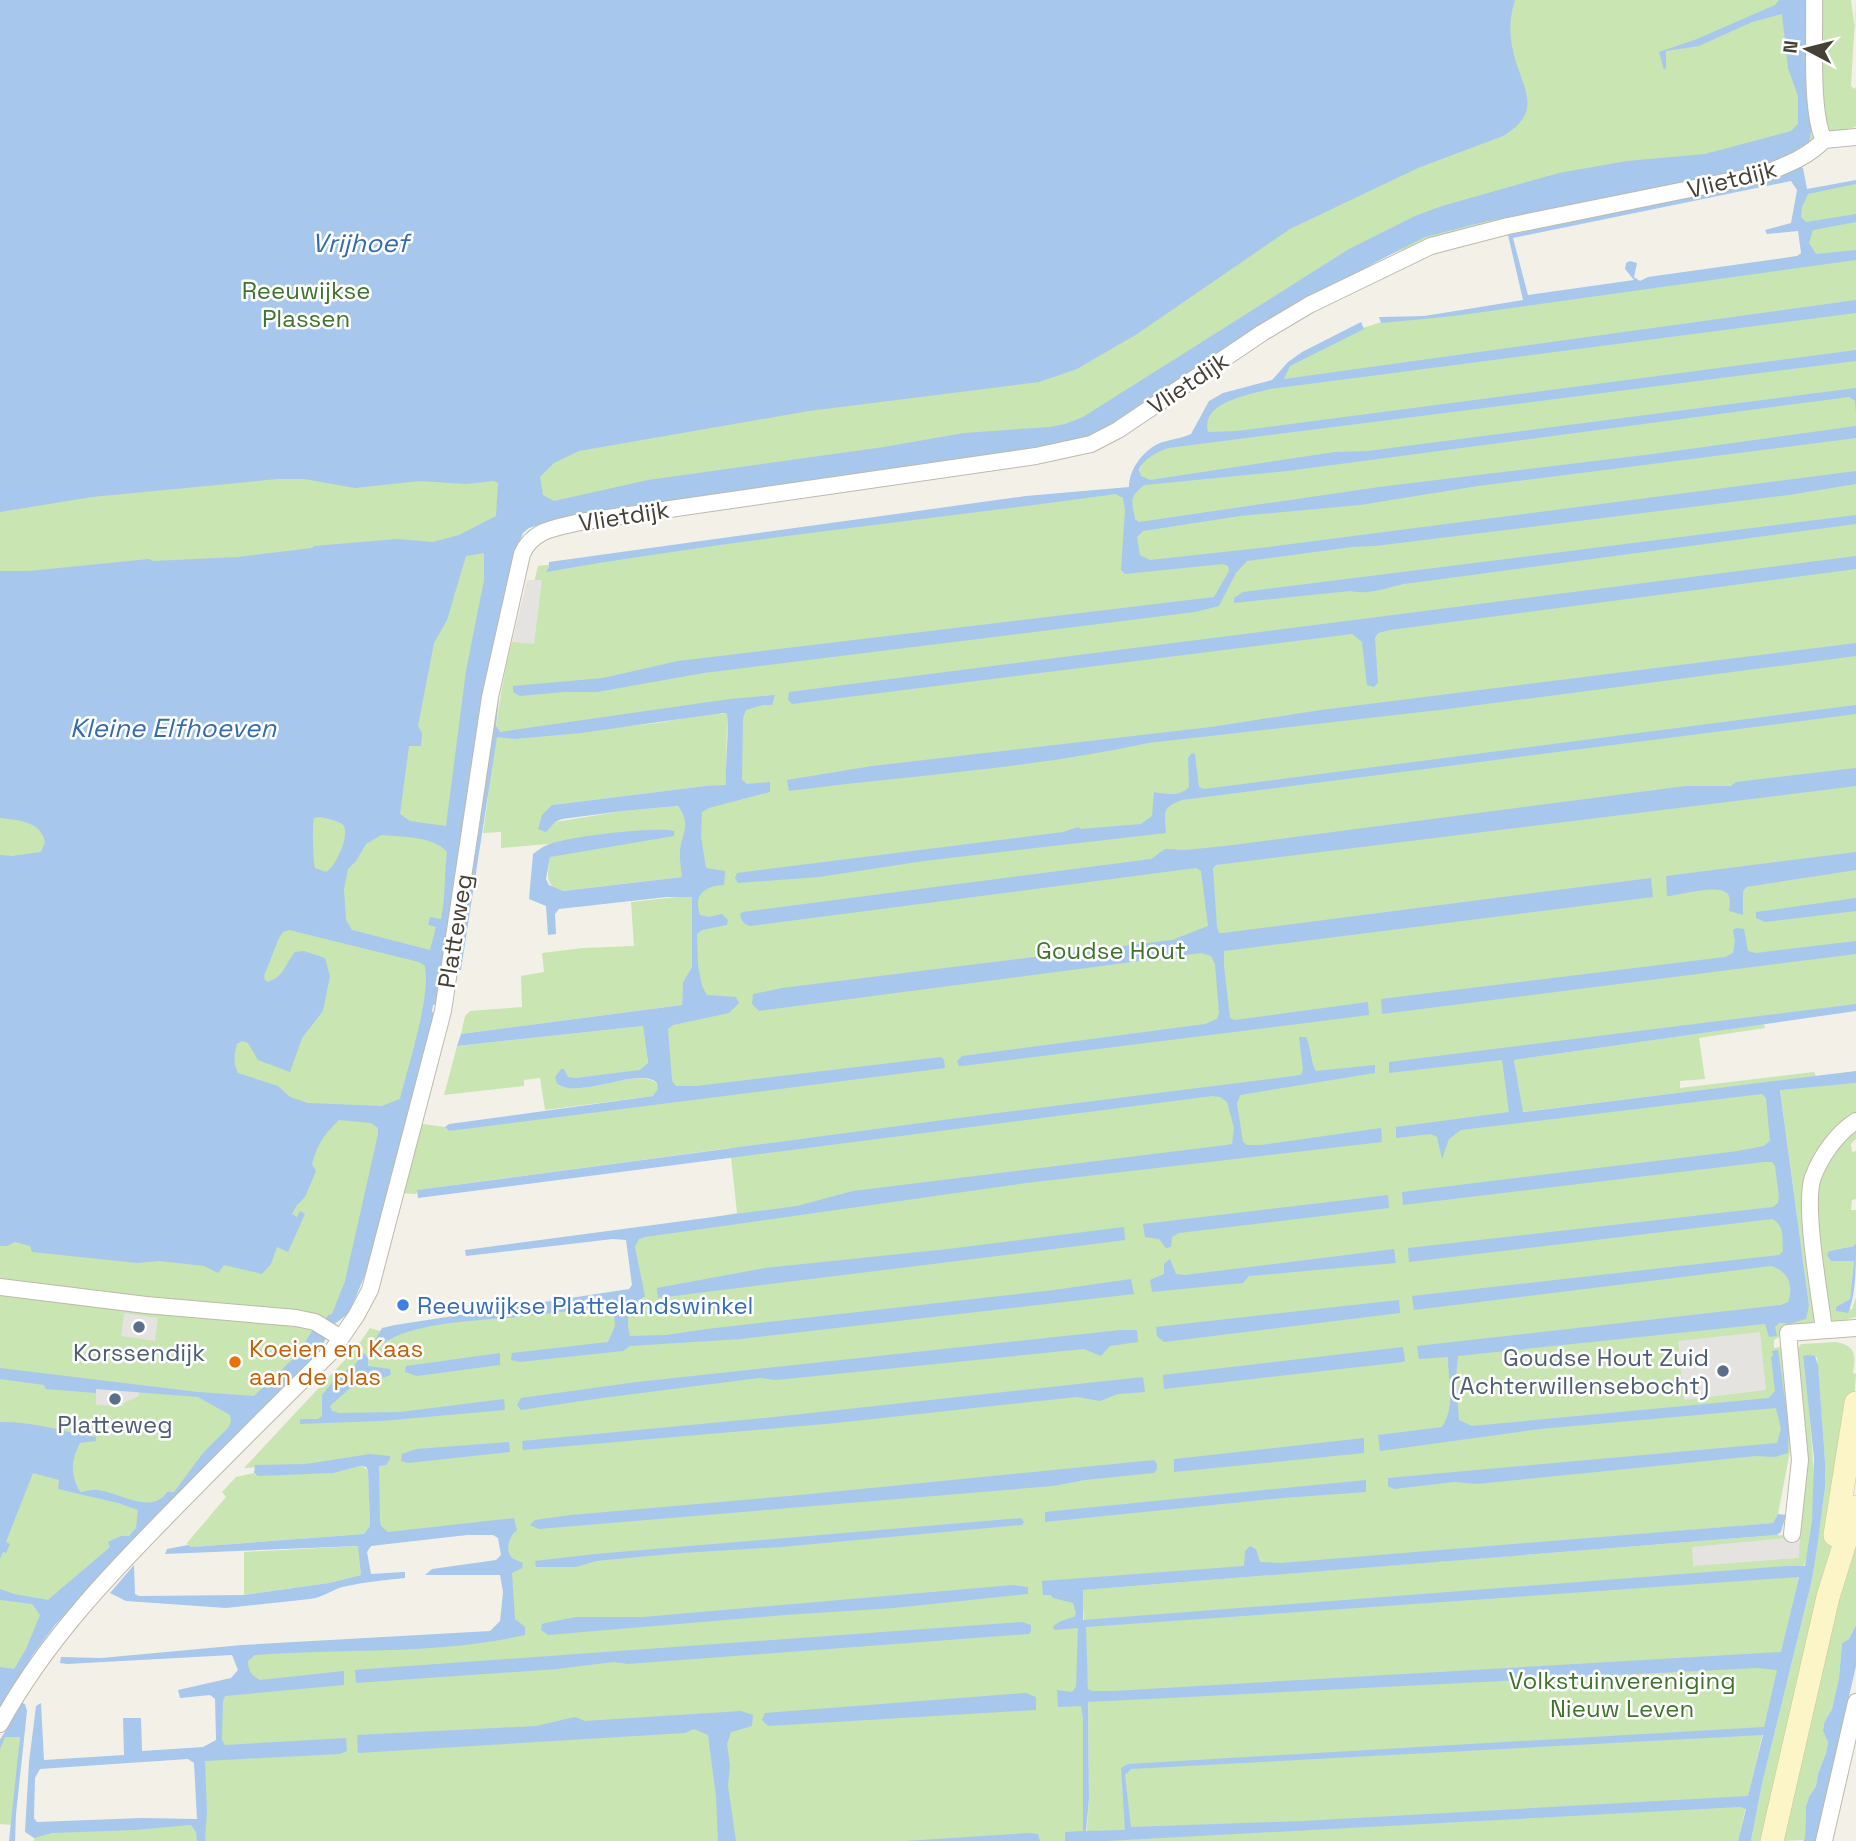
<svg xmlns="http://www.w3.org/2000/svg" width="1856" height="1841" font-family="'Space Grotesk',sans-serif">
  <style>
    .green { fill: #c8e5b2 }
    .parking { fill: #e4e3df }
    .water { fill: #a7c8ec; fill-rule: evenodd }
    .lines { fill: none; stroke-linecap: round; stroke-linejoin: round }
    .minor-casing { stroke: #beb9aa; stroke-width: 18 }
    .secondary-casing { stroke: #d0c899; stroke-width: 24 }
    .minor { stroke: #fff; stroke-width: 16 }
    .secondary { stroke: #fcf5c8; stroke-width: 23 }
    .shop-dot { fill: #3f7fe0; stroke: #fff; stroke-width: 2.5 }
    .service-dot { fill: #5c6f8a; stroke: #fff; stroke-width: 2.5 }
    .food-dot { fill: #e8710a; stroke: #fff; stroke-width: 2.5 }
    .labels { text-anchor: middle; dominant-baseline: central; stroke-width: 5; stroke-linejoin: round; paint-order: stroke }
    .street-label { font-size: 24px; fill: #454137; stroke: #fff }
    .park-label { font-size: 24px; fill: #40742d; stroke: #fff }
    .shop-label { font-size: 24px; fill: #366cbe; stroke: #fff; text-anchor: start }
    .food-label { font-size: 24px; fill: #c56008; stroke: #fff; text-anchor: start }
    .service-label { font-size: 24px; fill: #4e5e75; stroke: #fff }
    .water-label { font-size: 26px; font-style: italic; fill: #356cac; stroke: #fff }
  </style>
  <rect width="100%" height="100%" fill="#f3f1e7"/>
  <path class="green" d="M0,0H1799L1803,133L1344,267L1076,429L517,523L499,574L412,1100L343,1307L213,1456L46,1624L0,1700Z
    M1809,0H1851L1855,30L1856,0L1851,86L1854,89L1856,87V127L1834,132L1825,131L1807,149H1800L1809,142Z
    M1856,182V1007L1509,1054L1517,1118L1778,1086L1800,1299L1774,1326L1781,1323L1789,1324L1809,1305L1780,1089L1856,1083V1114L1811,1167L1814,1321L1808,1326L1780,1329L1781,1336L1774,1340V1348L1780,1347L1783,1352L1792,1441L1778,1514L1773,1523L1077,1582L1083,1719V1839L1070,1841H34L35,1824L201,1819L197,1753L217,1751V1687L242,1684L241,1650L508,1635L503,1527L376,1537L373,1461L244,1468L356,1348L370,1328L380,1331L636,1297L630,1233L737,1213L730,1148L418,1190L416,1194L398,1193L416,1123L445,1127L449,1131L663,1097L664,1021L694,1013V803L733,791L732,706L500,736L515,739L657,723L715,713L727,714L726,786H705L552,805L555,822L623,811L678,806C691,825 684,829 680,849C679,858 682,868 682,877L563,891C543,886 548,874 550,857L631,832L548,844L501,848V832L483,833C493,769 495,705 512,642H519L538,566L1129,491L1147,455L1196,436L1214,403L1278,382L1286,367L1333,337L1382,322L1806,260L1799,225L1801,193Z
    M686,896L692,897V967L683,982L682,1005L461,1034L465,1016L470,1011L522,1007L521,976L544,972L542,953L583,948L634,946L631,902Z
    M1764,1024L1765,1028L1699,1038L1705,1079L1680,1081V1088L1814,1072L1816,1076L1522,1112L1514,1060Z
    M643,1026L648,1064L640,1071L575,1078L555,1077L557,1084C582,1100 638,1065 657,1084L659,1089L653,1096L545,1110L540,1078L524,1080V1086L444,1095L457,1046Z
    M1856,1129V1139L1851,1144L1852,1152L1856,1151V1199L1852,1200L1851,1210H1856V1243L1854,1246L1829,1251L1831,1261H1854L1850,1299L1836,1307V1311L1852,1309L1856,1297V1317L1833,1323C1827,1306 1826,1286 1823,1269C1816,1215 1806,1165 1856,1129Z
    M1836,1342C1856,1345 1856,1356 1853,1373L1856,1374L1854,1403L1829,1559L1767,1841H1751L1762,1784L1812,1580L1825,1488V1461L1817,1357H1803C1809,1411 1826,1530 1799,1576L1738,1841H1086L1089,1799L1088,1689L1082,1590L1777,1535L1801,1536L1805,1468L1797,1350L1801,1344Z
    M361,1466L368,1470L370,1526L364,1534L192,1547L188,1545L187,1543L226,1497L222,1492L236,1477L254,1473L255,1475L334,1473Z
    M1856,1532V1625L1849,1639L1842,1643L1839,1678L1832,1709L1824,1723L1823,1731L1828,1742L1826,1753L1818,1774L1816,1786L1809,1797L1806,1806L1805,1840L1781,1841L1787,1806Z
    M359,1546L361,1575L329,1583L244,1595V1552Z
    M22,1711L13,1825L0,1824V1739Z"/>
  <path class="parking" d="M527,580H542L534,644L512,642Z
    M124,1313L158,1318L155,1341L121,1336Z
    M1760,1332L1766,1390L1684,1400L1678,1341Z
    M96,1389L140,1391L139,1396L124,1403L123,1406L96,1405Z
    M1786,1538L1800,1539L1799,1558L1693,1566L1692,1547Z"/>
  <path class="water" d="M0,0H1515C1509,18 1509,36 1514,55C1523,90 1544,111 1503,136L1418,168L1290,229L1137,334L1077,369L1039,382L809,411L579,451L554,463L540,477L543,495L554,501L648,480L884,447L964,433L1050,427L1065,424L1083,417L1349,249L1415,216L1442,206L1559,173L1627,161L1705,154L1791,131L1798,124V96L1788,68L1782,14L1752,22L1699,46L1666,51V68L1664,70L1659,52L1697,39L1775,5L1779,0H1809L1811,132L1809,142L1777,162L1716,179L1488,221L1425,237L1376,262L1281,317L1109,428L1076,443L556,520L529,528L523,533L513,557L478,722L468,817L439,1003L433,1005L432,1011L436,1018L377,1242L365,1275L349,1313L332,1326L316,1358L55,1625L32,1656L0,1711V1667L14,1669L26,1649L40,1615L32,1604L0,1600V1589L14,1594L48,1600L110,1547L108,1542L121,1536H129L136,1528L138,1510L118,1503L58,1489L59,1480L33,1473L6,1542L10,1544L6,1553L3,1552L0,1559V1422C33,1421 64,1432 96,1437V1441L80,1443C71,1461 70,1473 80,1492C86,1492 92,1489 97,1490C119,1492 152,1516 167,1492H174L203,1453L228,1428L231,1422L230,1415L198,1397L96,1389V1393L46,1389L44,1385L0,1379V1368L198,1392L254,1396L298,1354L312,1331H320L328,1315L332,1314L345,1281L378,1134V1128L371,1123L339,1120C324,1135 318,1143 312,1164L316,1171L305,1197L297,1205L292,1214L297,1217L300,1211L305,1214L288,1252L277,1247L271,1264L262,1274L224,1265L218,1273L204,1266L159,1261L138,1263L32,1252L30,1246L15,1242L7,1246H0V855L12,856L41,852L45,842C41,821 18,820 0,818V571H29L149,559L153,561L238,557L312,548L314,546L397,539L433,542L459,535L496,516L498,483L494,481L466,484L420,481L355,488L304,479H278L92,497L0,512ZM484,553V580L466,671L446,826L410,821L400,814L409,746H421L422,733L418,726L434,643L447,620L466,556ZM321,817C327,819 338,820 343,825C351,834 335,868 326,872L315,868C313,862 312,825 314,818ZM381,835C400,837 435,836 447,852C444,875 446,896 441,919L430,917L428,925L436,927L430,950L352,930L346,920L344,889L348,869L356,861L366,844ZM289,930L419,962L425,966C431,997 408,1066 400,1099L382,1106L308,1103L290,1097L278,1086L238,1073C233,1062 234,1055 237,1044L242,1041L248,1043L258,1060L290,1072L302,1038L323,1011L330,976L325,958L304,951L295,952C285,964 285,976 268,982L265,980L264,976L279,938L283,932Z
    M1798,166L1803,168L1807,189L1856,180V184L1808,194L1802,207L1801,217L1806,222L1856,214V222L1813,230L1809,243L1816,254L1856,250V260L1454,316L1381,323L1379,317L1425,316L1523,300L1508,235L1763,182ZM1791,181L1797,190L1791,223L1765,230L1767,234L1798,231L1801,253L1797,256L1648,277L1640,281L1634,277L1637,263L1630,261L1626,263L1625,269L1634,280L1528,295L1513,238Z
    M1856,300V313L1270,389C1249,395 1200,402 1208,432L1237,431L1856,350V361L1168,448C1157,452 1143,459 1139,470L1141,476L1150,480L1335,452L1368,451L1856,388V413L1855,401L1849,397L1287,471L1145,485C1128,497 1132,501 1135,519L1139,522L1379,487L1653,454L1856,426V438L1478,486L1360,505L1240,516L1143,531L1137,537L1140,555L1150,560L1269,547L1856,471V484L1789,495L1375,546L1352,547L1247,561L1236,573L1219,606L1195,612L704,673L597,692H564L520,696L513,692V686L603,678L678,661L1214,597L1229,571L1228,566L1223,564L1125,574L1121,570L1125,510L1123,498L1116,494C926,520 735,539 546,572L549,567V562L1026,496L1129,487C1129,471 1140,455 1154,446C1163,440 1180,439 1191,434L1209,401L1223,393L1272,380L1288,362L1302,352L1361,322L1364,329L1290,366L1284,379Z
    M1856,515V524L1404,584C1386,588 1369,595 1350,591L1234,603V598L1243,592Z
    M1856,556V569L1390,630L1378,633L1375,638L1378,683L1374,687L1367,685L1362,642L1352,634L792,704L788,700L789,692Z
    M1856,643V656L1448,709L1148,743C1030,769 909,775 789,791L787,780L872,766L1211,727L1321,710Z
    M775,695L772,705H763L746,710L743,718L742,780L747,784L770,782V792L709,808L702,812L701,836L706,868L725,871L724,885C704,886 693,895 700,915L709,917L722,914L728,920L727,925L702,930L697,934L698,965L702,986L707,995L736,997L739,1003L729,1013L673,1025L668,1029L672,1081L676,1086H696L941,1057L944,1060L945,1068L449,1131L445,1127L449,1124L653,1096L658,1089L657,1083C638,1066 582,1100 557,1084L555,1077L561,1069H564L568,1077L575,1078L640,1070L648,1063L643,1026L457,1046L461,1034L682,1005L683,982L692,967V897H667L559,909L555,914L556,934L548,935L546,906L529,899L533,854C537,851 542,847 547,845C564,837 657,826 674,831V836L550,857L546,879L549,885L563,891L682,877C681,868 679,858 680,849C683,830 691,825 678,806L623,811L562,819L555,822L546,832L538,829L542,815L552,805L705,786L726,785C725,762 729,738 727,714L723,713L581,733L515,739L497,737L462,963L461,970L456,971L479,830L496,697L499,698L496,726L500,732L730,699Z
    M1856,705V714L1182,800C1161,808 1165,812 1166,833L924,861L819,877L738,883L735,878L737,873L1063,832L1078,827L1081,829L1141,824L1152,816L1154,792C1165,794 1180,797 1189,787L1188,758L1192,753L1195,754L1199,787L1204,789Z
    M1856,768V786L1216,865L1213,868L1217,927L1219,933H1223L1651,878L1653,897L1224,951V966L1230,1018L1235,1020L1368,1002L1369,1015L962,1066H959L957,1061L962,1056L1205,1024L1217,1019L1219,1013L1215,964L1211,956L1201,953L759,1011L752,1004L753,994L782,988L1172,940L1208,926L1201,871L1196,868L750,926C744,924 741,921 740,914L743,912L1151,859L1165,849L1185,850L1225,846L1686,786H1731L1736,782Z
    M1856,852V870L1746,887L1743,892V915L1729,911C1730,905 1731,899 1728,894C1720,883 1680,895 1667,896L1666,876Z
    M1856,898V911L1765,922L1756,918V912Z
    M1737,928L1744,929L1748,951L1756,953L1856,941V954L1382,1014L1381,999L1725,957L1733,953L1735,941L1733,930Z
    M1856,1004V1011L1514,1060L1523,1112L1856,1071V1083L1780,1090L1809,1305L1806,1319L1789,1324L1780,1323L1775,1327L1777,1336L1769,1337L1765,1324L1458,1356L1456,1378L1459,1420L1472,1426L1769,1398L1775,1391L1771,1357L1773,1356L1772,1351L1778,1350L1789,1427L1788,1453L1775,1457L1756,1456L1477,1484L1454,1482L1394,1489L1388,1486V1478L1777,1443L1781,1429L1776,1408L1540,1429L1380,1451L1378,1435L1442,1427C1456,1405 1448,1382 1448,1357L1419,1359L1417,1346L1781,1305L1788,1302C1794,1285 1788,1271 1771,1266L1414,1310L1412,1296L1779,1255L1783,1251C1782,1239 1785,1225 1772,1219L1409,1262L1408,1248L1773,1207L1778,1203L1779,1197L1775,1166L1772,1162H1764L1403,1205L1402,1192L1738,1151L1764,1146L1770,1141L1766,1098L1762,1094L1461,1130L1449,1139L1442,1159L1437,1137L1431,1134L1396,1138V1127L1509,1112L1502,1060L1389,1073V1062Z
    M1299,1037H1306C1311,1048 1311,1064 1316,1071L1375,1065V1073L1240,1095L1237,1104L1243,1142L1247,1145H1261L1381,1128L1382,1142L1026,1183L645,1237L639,1239L635,1247L645,1296C629,1307 625,1317 630,1336L666,1335L707,1329L1054,1290L1131,1279L1134,1294L741,1339L630,1346L623,1351L520,1362L511,1360L512,1353L608,1342L615,1326L614,1309L612,1307H595C570,1311 545,1314 519,1317C481,1320 412,1322 382,1344L375,1340L382,1328L395,1325L629,1289L632,1285L626,1240L613,1239L466,1256L465,1250L797,1206L853,1191L1226,1145L1232,1144L1234,1128L1227,1102L1220,1097L1213,1096L418,1198L417,1190L951,1119L1301,1075L1303,1070Z
    M1388,1195L1389,1208L1179,1233L1172,1237L1171,1247L1166,1248L1159,1239L1145,1237L1143,1224Z
    M1124,1227L1125,1240L1110,1242L658,1298L657,1288L765,1268L948,1249Z
    M1856,1243C1856,1263 1856,1297 1848,1313L1836,1311V1307L1850,1299L1854,1261H1831L1827,1255L1829,1251L1854,1246Z
    M1394,1249L1396,1263L1249,1276L1243,1283L1152,1292L1150,1280L1164,1274V1264L1170,1259L1176,1274L1185,1275Z
    M1399,1300L1400,1313L1164,1342L1157,1336L1156,1327Z
    M1121,1330H1137L1138,1342L1110,1346L1101,1356L1084,1349L776,1380L759,1378L602,1398L521,1410L517,1405L521,1398L637,1382Z
    M1403,1347L1405,1361L1403,1362L1164,1389L1163,1375Z
    M363,1353L368,1357V1366L390,1369L391,1375L349,1389L330,1406L332,1411L339,1413L400,1412L504,1399L505,1410L381,1421L300,1424V1419H318L322,1416V1395L338,1375L355,1365Z
    M500,1353V1365L417,1376L405,1372L406,1366Z
    M1808,1355L1815,1356L1818,1365L1825,1461V1488L1818,1541L1812,1580L1762,1784L1751,1841H1738L1746,1809L1740,1807L1106,1841H1065V1832L1083,1831V1719L1081,1706L1058,1707L1057,1690L1072,1692L1076,1687L1078,1628L1054,1630L1053,1626L1061,1621L1074,1617L1076,1614L1073,1603L1053,1598L1051,1595H1043L1042,1581L1244,1566L1245,1551L1250,1546L1256,1549L1260,1562L1281,1563L1773,1523L1778,1514L1786,1515L1781,1532L1777,1535L1083,1590V1620L1788,1566H1805L1812,1521L1814,1458L1803,1356ZM1799,1577L1781,1652L1113,1691H1092L1088,1689L1086,1627ZM1758,1668L1777,1670L1764,1727L1128,1764L1121,1768L1125,1830L1086,1831L1089,1799L1088,1702ZM1763,1735L1748,1796L1303,1821L1131,1827L1125,1775L1131,1769Z
    M1143,1377L1145,1392L1118,1394L1100,1401L1077,1397L836,1423L523,1450L522,1441L765,1418Z
    M1364,1438V1453L1174,1472V1459Z
    M509,1442L510,1452L408,1463L401,1461L402,1454L416,1449Z
    M370,1454L390,1456V1459L386,1465L379,1466L380,1521L381,1526L388,1532L514,1518L517,1530C510,1535 504,1550 512,1558C513,1559 521,1562 523,1563L522,1568L512,1573L515,1619L525,1627V1635C437,1655 344,1648 255,1655L248,1661C248,1670 251,1676 260,1680L344,1671V1685L225,1696L223,1701L222,1740L225,1745L346,1738L347,1751L340,1754L205,1761L207,1811L205,1841H197L196,1832L191,1825L135,1830L52,1833L34,1838L25,1832L29,1762L36,1706L41,1703L44,1760L124,1755L123,1718H141L142,1751L203,1747L216,1740L215,1699L210,1695L180,1698L178,1690L231,1678L238,1670L232,1655L67,1664L60,1663L61,1657L101,1658L242,1645L490,1631L500,1621L503,1592L500,1575H425L432,1569L496,1560L501,1555L498,1538L493,1535H467L371,1546L367,1552L371,1574L403,1572H405V1578C386,1580 366,1582 347,1586C334,1588 325,1597 310,1599L226,1608L126,1601L110,1593L134,1565L135,1594L139,1596L244,1595L329,1583L361,1575L358,1546L165,1554L167,1549L188,1545L192,1547L364,1534L370,1526L368,1470L366,1467L361,1466L334,1473L258,1476L254,1473L255,1465L306,1464ZM188,1759L194,1763L197,1819L141,1818L37,1822L34,1818L35,1778L40,1769Z
    M1154,1460L1157,1464V1469L1154,1473L1085,1480L1053,1486L539,1529L530,1525L535,1520L571,1515L800,1495Z
    M1366,1480V1492L1283,1498L1045,1522V1512Z
    M1021,1518L1024,1522L1022,1525L781,1547L681,1553L596,1561L576,1567H536L535,1561L595,1554Z
    M1013,1585L1028,1587V1594L894,1608L785,1615L548,1635L541,1630L542,1624L545,1623L576,1617H643Z
    M1022,1622L1031,1625V1631L1029,1634L628,1664L614,1662L557,1669L356,1683L355,1670L367,1669Z
    M1856,1625V1666L1816,1841H1803L1805,1839L1806,1806L1809,1797L1816,1786L1818,1774L1826,1753L1828,1742L1823,1731L1824,1723L1832,1709L1839,1678L1842,1643L1849,1639Z
    M1026,1693L1036,1697V1710L768,1726L762,1720L765,1713Z
    M22,1703L25,1704L27,1711L16,1814L15,1841H9L20,1737H5L0,1749V1740Z
    M741,1711L753,1715L752,1726L731,1732L727,1744L730,1765L728,1786L736,1841H718L716,1796L708,1735L694,1729L685,1733L358,1753L357,1735L536,1726L575,1717L585,1721Z
    M1028,1833L1038,1834L1040,1841H905Z"/>
  <g class="lines">
    <defs>
      <path id="minor" d="M1814,0C1815,34 1810,113 1824,140
        M1824,140L1856,137
        M0,1287L146,1305L296,1318L315,1322L341,1338
        M1824,1330C1820,1296 1803,1205 1813,1177C1821,1156 1837,1133 1856,1121
        M1792,1534L1800,1460L1788,1333L1856,1328
        M0,1724C46,1640 111,1573 177,1506C228,1454 280,1402 332,1351L356,1316L370,1290L443,1011L490,697L522,554C533,529 556,528 580,522L1036,456L1091,444L1118,430L1262,333L1309,305L1431,246L1508,226L1764,174C1786,165 1808,157 1824,140
        M1824,1841L1856,1702"/>
      <path id="secondary" d="M1835,1535L1856,1403
        M1772,1841L1828,1597L1856,1507"/>
    </defs>
    <use href="#minor" class="minor-casing"/>
    <use href="#secondary" class="secondary-casing"/>
    <use href="#minor" class="minor"/>
    <use href="#secondary" class="secondary"/>
  </g>
  <circle class="shop-dot" cx="403" cy="1305" r="7"/>
  <g class="service-dot">
    <circle cx="139" cy="1327" r="7"/>
    <circle cx="1723" cy="1371" r="7"/>
    <circle cx="115" cy="1399" r="7"/>
  </g>
  <circle class="food-dot" cx="235" cy="1362" r="7"/>
  <g class="labels">
    <g class="street-label">
      <text transform="translate(1732 179) rotate(-14)">Vlietdijk</text>
      <text transform="translate(1188 383) rotate(-34)">Vlietdijk</text>
      <text transform="translate(624 516) rotate(-9)">Vlietdijk</text>
      <text transform="translate(455 931) rotate(-81)">Platteweg</text>
    </g>
    <g class="park-label">
      <text x="306" y="290">Reeuwijkse<tspan x="306" dy="28">Plassen</tspan></text>
      <text x="1111" y="950">Goudse Hout</text>
      <text x="1622" y="1680">Volkstuinvereniging<tspan x="1622" dy="28">Nieuw Leven</tspan></text>
    </g>
    <g class="shop-label">
      <text x="417" y="1305">Reeuwijkse Plattelandswinkel</text>
    </g>
    <g class="food-label">
      <text x="249" y="1348">Koeien en Kaas<tspan x="249" dy="28">aan de plas</tspan></text>
    </g>
    <g class="service-label">
      <text x="139" y="1352">Korssendijk</text>
      <text x="1709" y="1357" text-anchor="end">Goudse Hout Zuid<tspan x="1709" dy="28">(Achterwillensebocht)</tspan></text>
      <text x="115" y="1424">Platteweg</text>
    </g>
    <g class="water-label">
      <text x="360" y="243">Vrijhoef</text>
      <text x="173" y="728">Kleine Elfhoeven</text>
    </g>
  </g>
  <g transform="translate(1807 49) rotate(277)" stroke="#ffffff" stroke-width="5" paint-order="stroke">
  <path d="M0-5L12 26L0 18L-12 26Z" fill="#454137"/>
  <text y="-10" font-size="19" font-weight="bold" text-anchor="middle" fill="#454137">N</text>
  </g>
</svg>
